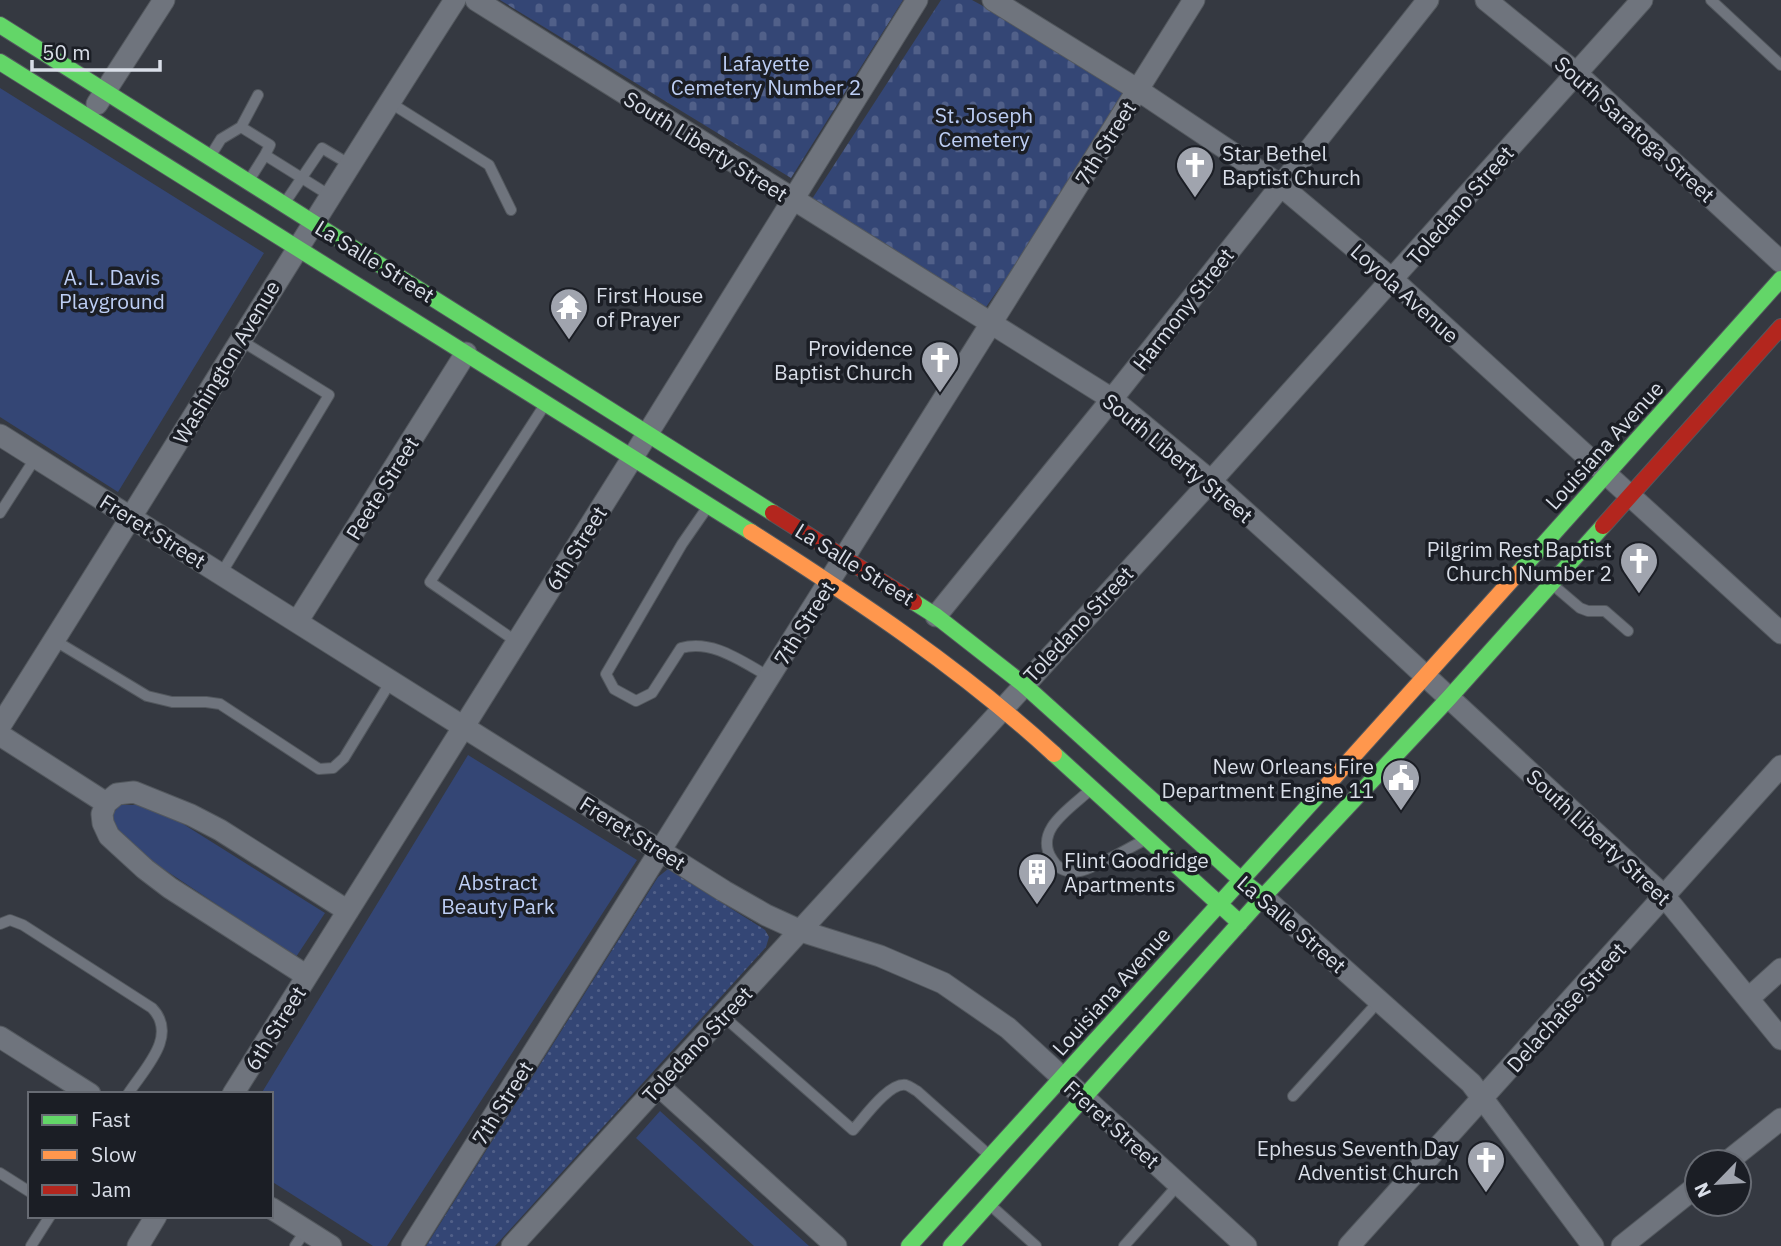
<svg xmlns="http://www.w3.org/2000/svg" width="1781" height="1246" font-family="'IBM Plex Sans',sans-serif">
  <style>
    .grass { fill: url(#grass-dots) }
    .cemetery { fill: url(#cemetery-stones) }
    .park { fill: #344675 }
    .lines { fill: none; stroke-linecap: round; stroke-linejoin: round }
    .lane-casing { stroke: #53585e; stroke-width: 12 }
    .street-casing { stroke: #53585e; stroke-width: 23 }
    .fast-casing { stroke: #53585e; stroke-width: 18 }
    .slow-casing { stroke: #53585e; stroke-width: 18 }
    .jam-casing { stroke: #53585e; stroke-width: 18 }
    .lane { stroke: #6f747d; stroke-width: 10 }
    .street { stroke: #6f747d; stroke-width: 21 }
    .fast { stroke: #63d668; stroke-width: 16 }
    .slow { stroke: #ff974d; stroke-width: 16 }
    .jam { stroke: #b3261e; stroke-width: 16 }
    .labels { text-anchor: middle; dominant-baseline: central; stroke-width: 7; stroke-linejoin: round; paint-order: stroke }
    .park-label { font-size: 21px; fill: #bdcef4; stroke: #1b1e25 }
    .street-label { font-size: 21px; fill: #d9dee8; stroke: #1b1e25 }
    .poi-label { font-size: 21px; fill: #d9dee8; stroke: #1b1e25; text-anchor: end }
  </style>
  <defs>
    <pattern id="grass-dots" width="8" height="8" patternUnits="userSpaceOnUse" patternTransform="scale(1.75)"><rect width="8" height="8" fill="#344675"/><path d="M2 2h.1M6 6h.1" fill="none" stroke="#516089" stroke-width="1.8" stroke-linecap="round"/></pattern>
    <pattern id="cemetery-stones" width="16" height="16" patternUnits="userSpaceOnUse" patternTransform="scale(1.75)"><rect width="16" height="16" fill="#344675"/><path d="M2 7V4a2 2 0 0 1 4 0v3zM10 15v-3a2 2 0 0 1 4 0v3z" fill="#516089"/></pattern>
  </defs>
  <rect width="100%" height="100%" fill="#353941"/>
  <path class="grass" d="M668,869L765,930L769,937L766,947L495,1246H426L658,877Z"/>
  <path class="cemetery" d="M500,0H903L791,178Z
    M941,0H972L1138,90L986,307L812,199Z"/>
  <path class="park" d="M0,88L264,253L118,492L0,417Z
    M468,755L637,860L387,1246H373L271,1181V1094H261Z
    M120,805H139L172,817L325,913L296,957L147,858L117,831L111,816Z
    M660,1111L809,1246H754L636,1138Z"/>
  <g class="lines">
    <defs>
      <path id="lane" d="M1711,0L1781,65
        M389,102L489,165L511,210
        M241,127L270,145L265,155
        M211,155L221,139L241,127L258,95
        M248,182L265,155L329,195
        M284,204L322,148L349,164
        M709,505L682,544L606,674L614,689L636,701L652,693L681,648C713,639 742,662 770,677
        M0,513L36,457
        M221,574L329,395L240,340
        M1553,585L1580,608L1588,611H1605L1628,631
        M54,640L147,696L172,702H206L220,704L319,769L333,768L344,758L391,681
        M517,642L430,582L546,403
        M1090,790C1071,808 1033,830 1052,859C1058,870 1068,873 1080,871C1096,868 1128,848 1145,840
        M0,924L10,920L23,925L152,1008C179,1036 144,1069 128,1094
        M723,1016L853,1130C864,1118 889,1082 906,1085C910,1086 913,1089 917,1091L990,1156
        M1293,1096L1379,1001
        M0,1173L30,1192
        M989,1204L1036,1246
        M31,1246L50,1216
        M295,1246L306,1230
        M1124,1246L1178,1185"/>
      <path id="street" d="M476,0L1112,399L1211,481L1355,611L1665,897L1781,1039
        M993,0L1138,90L1280,185L1393,280L1781,633
        M1486,0L1576,73L1781,262
        M97,104L164,0
        M0,435L724,891L766,915L801,931L880,956L943,983L1008,1028L1246,1246
        M936,616L1112,399L1428,0
        M297,622L466,353
        M0,726C153,485 300,240 455,0
        M0,735L106,803
        M1263,897L1471,1083L1593,1246
        M307,976L170,888L145,869L109,836L103,823L102,814L106,803L117,794L134,792L191,815L220,830L348,911
        M1749,998L1781,969
        M0,1037L90,1094
        M659,1086L836,1246
        M233,1094L633,457L917,0
        M1727,1162L1781,1119
        M271,1208L331,1246
        M138,1246L156,1216
        M412,1246L1194,0
        M512,1246L1211,481L1642,0
        M1349,1246L1781,766
        M1622,1246L1697,1186"/>
      <path id="fast" d="M0,25L773,513
        M0,62L751,532
        M1518,573L1781,279
        M914,602L936,616L1023,684L1240,879L1263,897
        M1054,754L1240,923
        M909,1246L1321,792
        M951,1246L1263,897L1449,698L1603,526"/>
      <path id="slow" d="M751,532C859,601 959,667 1054,754
        M1321,792L1518,573"/>
      <path id="jam" d="M773,513L914,602
        M1603,526L1781,327"/>
    </defs>
    <use href="#lane" class="lane-casing"/>
    <use href="#street" class="street-casing"/>
    <use href="#fast" class="fast-casing"/>
    <use href="#slow" class="slow-casing"/>
    <use href="#jam" class="jam-casing"/>
    <use href="#lane" class="lane"/>
    <use href="#street" class="street"/>
    <use href="#fast" class="fast"/>
    <use href="#slow" class="slow"/>
    <use href="#jam" class="jam"/>
  </g>
  <defs>
    <symbol id="church-pin" viewBox="-11 -11 22 30"><path d="M0 17L-7.5 6A9.5 9.5 0 1 1 7.5 6Z" fill="#a0a4ae" stroke="#1b1e25"/><path d="M-1.2-6h2.4v3.5h3.3v2.4h-3.3V6h-2.4V-.1h-3.3v-2.4h3.3Z" fill="#fff"/></symbol>
    <symbol id="temple-pin" viewBox="-11 -11 22 30"><path d="M0 17L-7.5 6A9.5 9.5 0 1 1 7.5 6Z" fill="#a0a4ae" stroke="#1b1e25"/><path d="M0-6L5-2H3V0L6.5 2.5H4V6H1.5V3h-3V6H-4V2.5H-6.5L-3 0V-2H-5Z" fill="#fff"/></symbol>
    <symbol id="civic-pin" viewBox="-11 -11 22 30"><path d="M0 17L-7.5 6A9.5 9.5 0 1 1 7.5 6Z" fill="#a0a4ae" stroke="#1b1e25"/><path d="M-.6-6.5H3V-4.5H.6V-3L4-1V1h2V6H-6V1h2V-1L-.6-3ZM-1.2 2.5V6h2.4V2.5Z" fill="#fff"/></symbol>
    <symbol id="building-pin" viewBox="-11 -11 22 30"><path d="M0 17L-7.5 6A9.5 9.5 0 1 1 7.5 6Z" fill="#a0a4ae" stroke="#1b1e25"/><path d="M-4-6H4V6H1V3H-1V6H-4ZM-2.5-4.3h1.7v1.8h-1.7ZM.8-4.3h1.7v1.8H.8ZM-2.5-1h1.7V.8h-1.7ZM.8-1h1.7V.8H.8Z" fill="#fff"/></symbol>
  </defs>
  <g fill-rule="evenodd">
    <use href="#church-pin" x="1173" y="143" width="44" height="60"/>
    <use href="#temple-pin" x="547" y="285" width="44" height="60"/>
    <use href="#church-pin" x="918" y="338" width="44" height="60"/>
    <use href="#church-pin" x="1617" y="539" width="44" height="60"/>
    <use href="#civic-pin" x="1379" y="756" width="44" height="60"/>
    <use href="#building-pin" x="1015" y="850" width="44" height="60"/>
    <use href="#church-pin" x="1464" y="1138" width="44" height="60"/>
  </g>
  <g class="labels">
    <g class="park-label">
      <text x="766" y="63">Lafayette<tspan x="766" dy="24">Cemetery Number 2</tspan></text>
      <text x="984" y="115">St. Joseph<tspan x="984" dy="24">Cemetery</tspan></text>
      <text x="112" y="277">A. L. Davis<tspan x="112" dy="24">Playground</tspan></text>
      <text x="498" y="882">Abstract<tspan x="498" dy="24">Beauty Park</tspan></text>
    </g>
    <g class="street-label">
      <text transform="translate(1635 129) rotate(42)">South Saratoga Street</text>
      <text transform="translate(1105 143) rotate(-58)">7th Street</text>
      <text transform="translate(706 146) rotate(32)">South Liberty Street</text>
      <text transform="translate(1460 205) rotate(-49)">Toledano Street</text>
      <text transform="translate(375 261) rotate(32)">La Salle Street</text>
      <text transform="translate(1405 293) rotate(42)">Loyola Avenue</text>
      <text transform="translate(1183 309) rotate(-52)">Harmony Street</text>
      <text transform="translate(226 362) rotate(-59)">Washington Avenue</text>
      <text transform="translate(1604 445) rotate(-48)">Louisiana Avenue</text>
      <text transform="translate(1178 458) rotate(40)">South Liberty Street</text>
      <text transform="translate(382 488) rotate(-58)">Peete Street</text>
      <text transform="translate(153 531) rotate(32)">Freret Street</text>
      <text transform="translate(576 548) rotate(-58)">6th Street</text>
      <text transform="translate(855 564) rotate(32)">La Salle Street</text>
      <text transform="translate(804 623) rotate(-58)">7th Street</text>
      <text transform="translate(1078 624) rotate(-47)">Toledano Street</text>
      <text transform="translate(633 833) rotate(32)">Freret Street</text>
      <text transform="translate(1599 837) rotate(43)">South Liberty Street</text>
      <text transform="translate(1292 924) rotate(41)">La Salle Street</text>
      <text transform="translate(1111 991) rotate(-48)">Louisiana Avenue</text>
      <text transform="translate(1566 1007) rotate(-48)">Delachaise Street</text>
      <text transform="translate(275 1028) rotate(-58)">6th Street</text>
      <text transform="translate(697 1044) rotate(-47)">Toledano Street</text>
      <text transform="translate(502 1103) rotate(-58)">7th Street</text>
      <text transform="translate(1112 1124) rotate(42)">Freret Street</text>
    </g>
    <g class="poi-label">
      <text x="1222" y="153" text-anchor="start">Star Bethel<tspan x="1222" dy="24">Baptist Church</tspan></text>
      <text x="596" y="295" text-anchor="start">First House<tspan x="596" dy="24">of Prayer</tspan></text>
      <text x="913" y="348">Providence<tspan x="913" dy="24">Baptist Church</tspan></text>
      <text x="1612" y="549">Pilgrim Rest Baptist<tspan x="1612" dy="24">Church Number 2</tspan></text>
      <text x="1374" y="766">New Orleans Fire<tspan x="1374" dy="24">Department Engine 11</tspan></text>
      <text x="1064" y="860" text-anchor="start">Flint Goodridge<tspan x="1064" dy="24">Apartments</tspan></text>
      <text x="1459" y="1148">Ephesus Seventh Day<tspan x="1459" dy="24">Adventist Church</tspan></text>
    </g>
  </g>
  <rect x="28" y="1092" width="245" height="126" fill="#1b1e25" stroke="#676b73" stroke-width="2"/>
  <rect x="42" y="1115" width="35" height="10" fill="#63d668" stroke="#676b73" stroke-width="2"/>
  <text x="91" y="1127" font-size="21" fill="#d9dee8">Fast</text>
  <rect x="42" y="1150" width="35" height="10" fill="#ff974d" stroke="#676b73" stroke-width="2"/>
  <text x="91" y="1162" font-size="21" fill="#d9dee8">Slow</text>
  <rect x="42" y="1185" width="35" height="10" fill="#b3261e" stroke="#676b73" stroke-width="2"/>
  <text x="91" y="1197" font-size="21" fill="#d9dee8">Jam</text>
  <g transform="translate(1718 1183) rotate(245)"><circle r="33" fill="#1b1e25" stroke="#676b73" stroke-width="2"/>
  <path d="M0-5L12 26L0 18L-12 26Z" fill="#a0a4ae"/>
  <text y="-10" font-size="19" font-weight="bold" text-anchor="middle" fill="#d9dee8">N</text>
  </g>
  <path d="M32 60v10h128v-10" fill="none" stroke="#d9dee8" stroke-width="3.5"/>
  <text x="42" y="60" font-size="21" fill="#d9dee8" stroke="#1b1e25" stroke-width="5" paint-order="stroke">50 m</text>
</svg>
